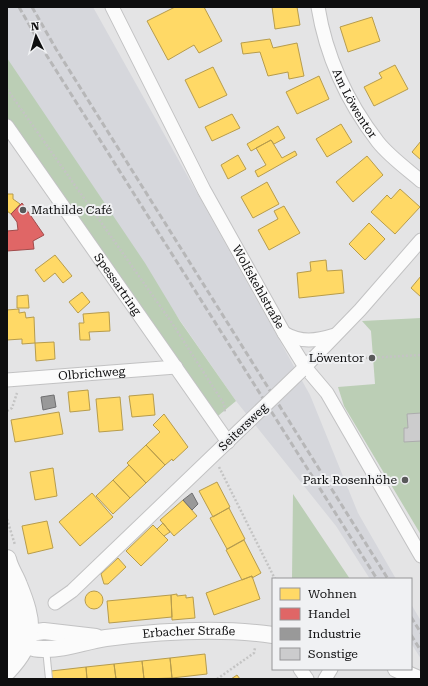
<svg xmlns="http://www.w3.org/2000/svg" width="428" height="686" font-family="'Roboto Serif',serif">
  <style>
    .built { fill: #d6d7dc }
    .green { fill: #bbceb5 }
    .homes { fill: #ffd966; stroke: #b79c4c }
    .shops { fill: #e06666; stroke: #a14c4c }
    .industry { fill: #999; stroke: #6f6f70 }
    .building { fill: #cccccd; stroke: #acacad }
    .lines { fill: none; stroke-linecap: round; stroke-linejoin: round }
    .service-casing { stroke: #c2c2c3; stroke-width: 8 }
    .minor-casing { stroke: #c2c2c3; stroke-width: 15 }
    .tertiary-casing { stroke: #c2c2c3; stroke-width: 18 }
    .secondary-casing { stroke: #c2c2c3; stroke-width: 20 }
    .path { stroke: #c4c4c4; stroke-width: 2.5; stroke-dasharray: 2 2; stroke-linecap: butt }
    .service { stroke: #fbfbfb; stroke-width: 6 }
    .minor { stroke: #fbfbfb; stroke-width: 13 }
    .tertiary { stroke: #fbfbfb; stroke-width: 16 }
    .secondary { stroke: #fbfbfb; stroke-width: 18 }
    .rail { stroke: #b7b7b8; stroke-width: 3; stroke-dasharray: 6 3; stroke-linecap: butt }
    .minor-bridge-casing { stroke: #c2c2c3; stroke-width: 15; stroke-linecap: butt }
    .minor-bridge { stroke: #fbfbfb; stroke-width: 13 }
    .poi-dot { fill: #59595a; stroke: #f0f1f3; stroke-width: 1.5 }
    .labels { text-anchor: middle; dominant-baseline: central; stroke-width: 4; stroke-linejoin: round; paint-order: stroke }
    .street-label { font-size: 12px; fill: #0e0e0f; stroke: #f0f1f3 }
    .poi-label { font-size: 12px; fill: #0e0e0f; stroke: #f0f1f3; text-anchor: end }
  </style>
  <rect width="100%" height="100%" fill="#e4e4e5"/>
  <path class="built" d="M7,7H93L310,395L358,513L396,579H370L336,526L236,401L86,185L7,67Z
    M411,604L421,621V659L411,643Z"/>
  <path class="green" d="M7,58L145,263L180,321L236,401L213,420L7,126Z
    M421,318V535L344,406L338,387L375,384L371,331L362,321Z
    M293,494L350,579H292Z"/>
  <path class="homes" d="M175,7H204L222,41L199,53L194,45L168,60L147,21Z
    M272,7H297L300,25L275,29Z
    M372,17L380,41L348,52L340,27Z
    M270,39L273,48L297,43L304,76L289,79L288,72L268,76L260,52L243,54L241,43Z
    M395,65L408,89L374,106L364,87L382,78L379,73Z
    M213,67L227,95L199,108L185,80Z
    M319,76L329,99L297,114L286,92Z
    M232,114L240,128L212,141L205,127Z
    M341,124L352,142L327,157L316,139Z
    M278,126L285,138L274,144L271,140L251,151L247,144Z
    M271,140L282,158L295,151L297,155L258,177L255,171L266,165L256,148Z
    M421,141V160L412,152Z
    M238,155L246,169L228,179L221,165Z
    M367,156L383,175L353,202L336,182Z
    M267,182L279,204L253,218L241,197Z
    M400,189L420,207L395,234L371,212L387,195L391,199Z
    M7,194H13V199L20,204L11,214L7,211Z
    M284,206L300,233L269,250L258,230L278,219L274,211Z
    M369,223L385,239L365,260L349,244Z
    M55,255L72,276L63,283L55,273L44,282L35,270Z
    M326,260L327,271L342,270L344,293L299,298L297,273L311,271L310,262Z
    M421,276V297L411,288Z
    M82,292L90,302L78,313L69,302Z
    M28,295L29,308H17V296Z
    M19,309V313L25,312L26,318L34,317L35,343L22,344V339L7,340V310Z
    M109,312L110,331L89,332L90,340H80L79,323H84L83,314Z
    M54,342L55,359L36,361L35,343Z
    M88,390L90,410L70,412L68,392Z
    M153,394L155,415L132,417L129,396Z
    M120,397L123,430L99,432L96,399Z
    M59,412L63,434L15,442L11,420Z
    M164,414L188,447L173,461L172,459L165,465L146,445L160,432L153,425Z
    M146,445L165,465L146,483L127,463Z
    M129,465L146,483L130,498L113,480Z
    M53,468L57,496L35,500L30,472Z
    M113,480L130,498L113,514L96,496Z
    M217,482L230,507L213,517L199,491Z
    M92,493L113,517L80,546L59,522Z
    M183,500L197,516L174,536L160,520Z
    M229,508L245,539L227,549L210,518Z
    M47,521L53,548L28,554L22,526Z
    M163,523L170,532L164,536L157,529Z
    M153,525L168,540L141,566L126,551Z
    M244,540L261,573L252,578V576L242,580L226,550Z
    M118,558L126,567L108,584H104L101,574Z
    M252,576L260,599L214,615L206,593Z
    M85 600a9 9 0 1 1 18 0a9 9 0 1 1-18 0Z
    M177,594V596L186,595V598L193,597L195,618L172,620L171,595Z
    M171,595L172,617L109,623L107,601Z
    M205,654L207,674L172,678L170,658Z
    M170,658L172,678L144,679L142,661Z
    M142,661L144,679H116L114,664Z
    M114,664L116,679H87L86,667Z
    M86,667L87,679H52L51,671Z
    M237,675L240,679H231Z"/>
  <path class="shops" d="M22,203L44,235L33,241L34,249L7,251V231L18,230L17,222L11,214Z"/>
  <path class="industry" d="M54,395L56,407L43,410L41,397Z
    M192,493L198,504L192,510L183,500Z"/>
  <path class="building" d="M421,413V441L404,442V428H408L407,414Z"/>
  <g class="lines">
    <defs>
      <path id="service" d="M46,649L49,679"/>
      <g id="minor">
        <path id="s1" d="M112,7L204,190L284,333L305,367L327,393L421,556"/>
        <path id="s2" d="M318,7C326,56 348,103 378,142C390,157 407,169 421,181"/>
        <path id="s3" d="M7,126L228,442"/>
        <path d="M284,333C301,343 316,341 335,335"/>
        <path d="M301,371L360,310L421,240"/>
        <path id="s4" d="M7,380L176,367"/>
        <path d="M55,603L72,591L247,423"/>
        <path d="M300,669L307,679"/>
        <path d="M325,679L331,669"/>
      </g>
      <g id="tertiary">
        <path d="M16,635L44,631L96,637"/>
        <path id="s5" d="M15,638C24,645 31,649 43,649C65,650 85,641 106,638C161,631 218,627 273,635"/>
        <path d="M396,669L419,679"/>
      </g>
      <path id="secondary" d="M7,559C9,569 15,576 18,585C33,622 36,641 7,671
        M7,647L12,636L13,629L8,585L9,577"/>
    </defs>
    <use href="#service" class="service-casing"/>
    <use href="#minor" class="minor-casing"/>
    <use href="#tertiary" class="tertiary-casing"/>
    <use href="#secondary" class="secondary-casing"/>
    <path class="path" d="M7,89L172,323L224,404L225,413
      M330,360L421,355
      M7,411L12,408L17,393
      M219,467L275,579
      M7,519L15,545
      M217,679L254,653L255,648"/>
    <use href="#service" class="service"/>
    <use href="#minor" class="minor"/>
    <use href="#tertiary" class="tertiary"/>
    <use href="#secondary" class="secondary"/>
    <path class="rail" d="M19,7L47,56L377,579
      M32,7L56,49L388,579
      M411,617L421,633
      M411,635L421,651"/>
    <defs>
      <path id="minor-bridge" d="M247,423L301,371"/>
    </defs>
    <use href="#minor-bridge" class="minor-bridge-casing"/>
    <use href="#minor-bridge" class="minor-bridge"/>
  </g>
  <g class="poi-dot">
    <circle cx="23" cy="210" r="4"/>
    <circle cx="372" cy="358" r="4"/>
    <circle cx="405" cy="480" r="4"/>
  </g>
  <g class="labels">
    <g class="street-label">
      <text stroke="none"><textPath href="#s2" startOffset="104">Am Löwentor</textPath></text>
      <text stroke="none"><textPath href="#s3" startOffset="193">Spessartring</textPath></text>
      <text stroke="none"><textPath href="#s1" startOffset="316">Wolfskehlstraße</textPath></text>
      <text stroke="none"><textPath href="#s4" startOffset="85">Olbrichweg</textPath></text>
      <text transform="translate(243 427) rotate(-44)">Seitersweg</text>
      <text stroke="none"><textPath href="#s5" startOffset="178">Erbacher Straße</textPath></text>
    </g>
    <g class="poi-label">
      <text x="31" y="210" text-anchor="start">Mathilde Café</text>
      <text x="364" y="358">Löwentor</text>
      <text x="397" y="480">Park Rosenhöhe</text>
    </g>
  </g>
  <rect width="428" height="686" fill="none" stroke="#0e0e0f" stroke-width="16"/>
  <rect x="272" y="578" width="140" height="92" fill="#f0f1f3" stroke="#969698"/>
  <rect x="280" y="588" width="20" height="12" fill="#ffd966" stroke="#969698"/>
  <text x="308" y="598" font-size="12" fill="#0e0e0f">Wohnen</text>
  <rect x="280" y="608" width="20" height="12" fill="#e06666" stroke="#969698"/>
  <text x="308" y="618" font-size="12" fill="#0e0e0f">Handel</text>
  <rect x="280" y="628" width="20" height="12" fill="#999999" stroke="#969698"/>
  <text x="308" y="638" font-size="12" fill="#0e0e0f">Industrie</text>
  <rect x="280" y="648" width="20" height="12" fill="#cccccd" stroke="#969698"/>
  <text x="308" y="658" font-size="12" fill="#0e0e0f">Sonstige</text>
  <g transform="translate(36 36) rotate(355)" stroke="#f0f1f3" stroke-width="3" paint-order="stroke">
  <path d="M0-3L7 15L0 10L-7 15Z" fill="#0e0e0f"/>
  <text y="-6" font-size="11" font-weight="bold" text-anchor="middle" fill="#0e0e0f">N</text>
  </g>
</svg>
